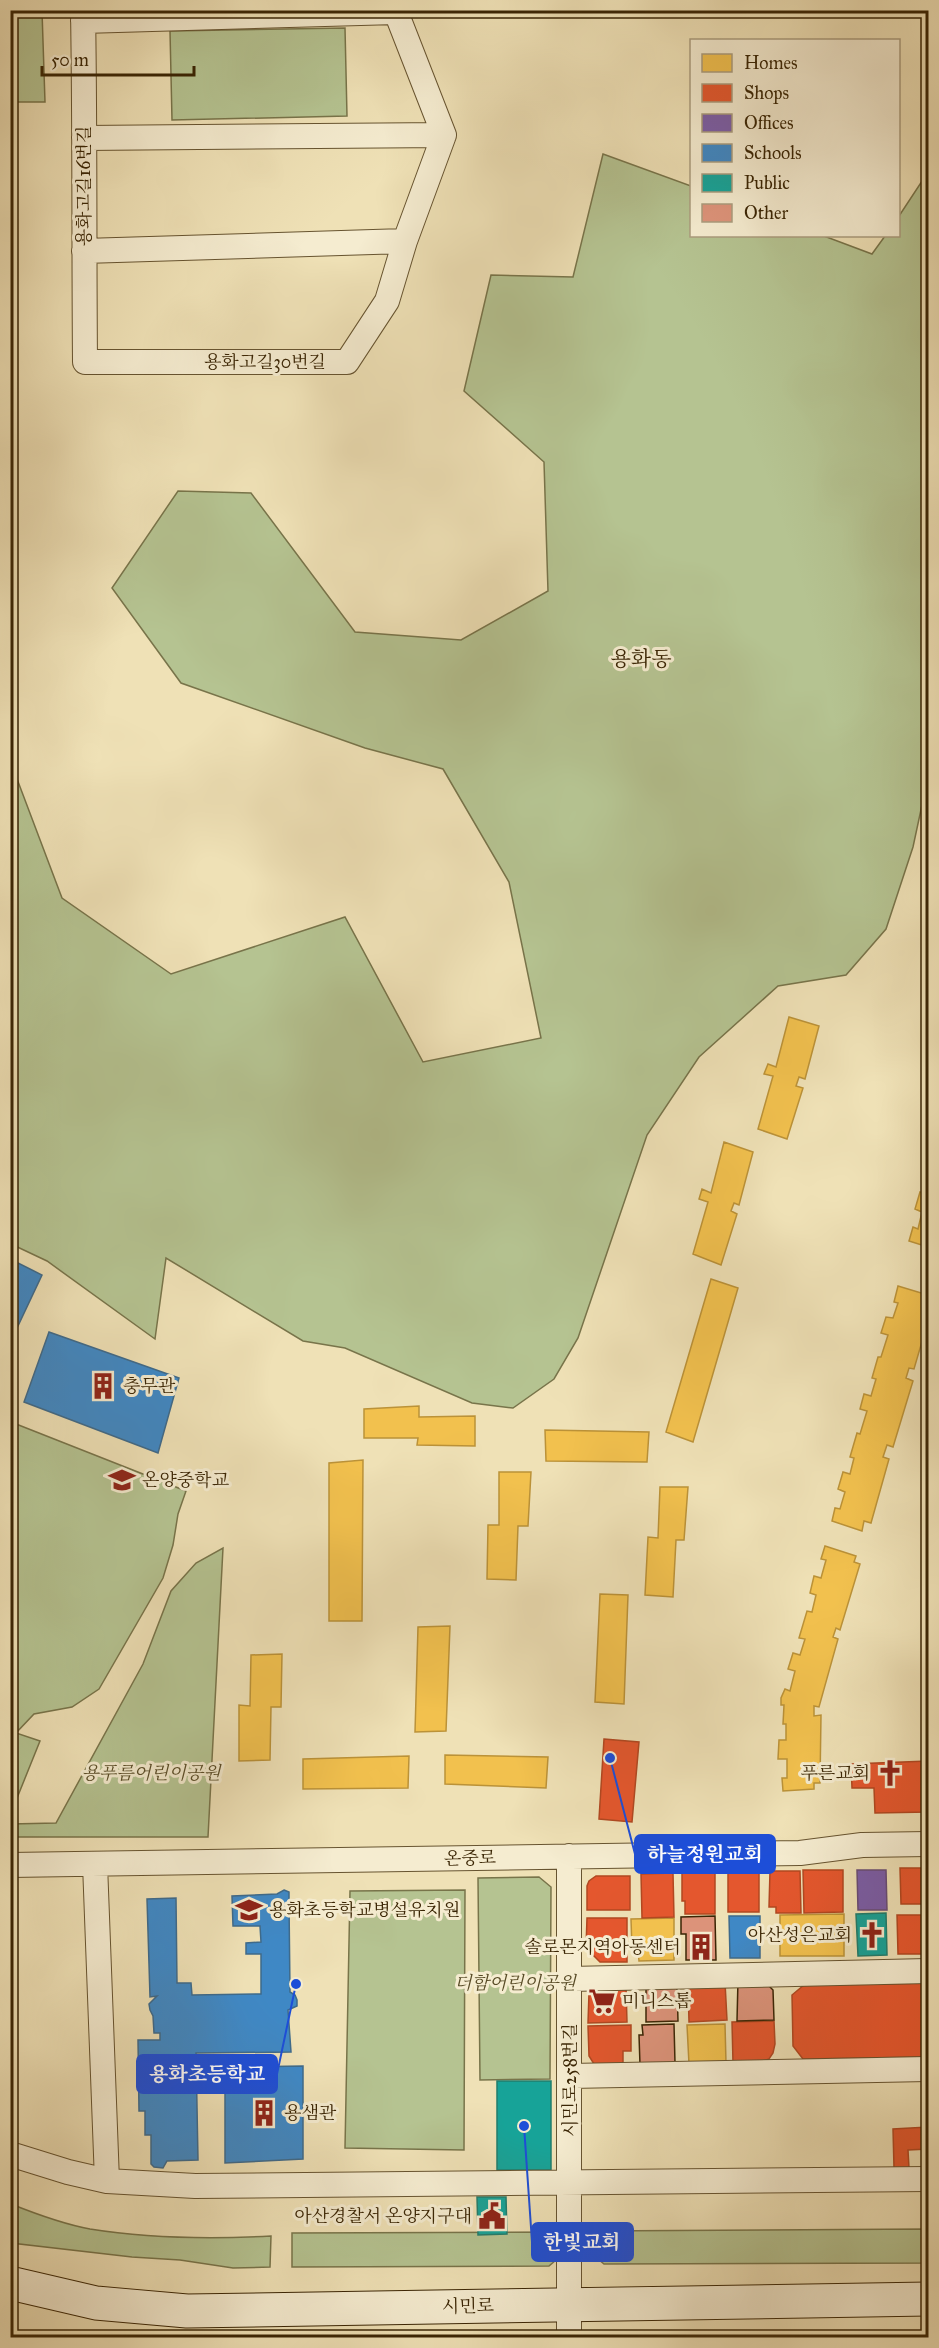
<svg xmlns="http://www.w3.org/2000/svg" width="939" height="2348" font-family="'IM FELL Great Primer','Noto Serif KR',serif">
  <style>
    .green { fill: #b5c391; stroke: #78744a; stroke-width: 1.5 }
    .homes { fill: #f2c14e; stroke: #bb9238; stroke-width: 1.5 }
    .shops { fill: #e4572e; stroke: #b14821; stroke-width: 1.5 }
    .offices { fill: #7b5ea7; stroke: #684d76; stroke-width: 1.5 }
    .schools { fill: #3f88c5; stroke: #3e6a8b; stroke-width: 1.5 }
    .public { fill: #17a398; stroke: #227d6c; stroke-width: 1.5 }
    .building { fill: #dc937a; stroke: #3a2504; stroke-width: 1.5 }
    .lines { fill: none; stroke-linecap: round; stroke-linejoin: round }
    .street-casing { stroke: #675430; stroke-width: 26 }
    .secondary-casing { stroke: #3a2504; stroke-width: 35 }
    .street { stroke: #f5ecd0; stroke-width: 24 }
    .secondary { stroke: #f5ecd0; stroke-width: 33 }
    .labels { text-anchor: middle; dominant-baseline: central; stroke-width: 6; stroke-linejoin: round; paint-order: stroke }
    .street-label { font-size: 18px; fill: #3a2504; stroke: #f5ecd0 }
    .poi-label { font-size: 18px; fill: #3a2504; stroke: #f5ecd0; text-anchor: start }
    .park-label { font-size: 18px; font-style: italic; fill: #594c27; stroke: #f5ecd0 }
    .quarter-label { font-size: 21px; fill: #3a2504; stroke: #f5ecd0 }
    .leader { fill: none; stroke: #1d4ed8; stroke-width: 2 }
    .callout-dot { fill: #1d4ed8; stroke: #f5ecd0; stroke-width: 2 }
    .callout { fill: #1d4ed8; stroke: #1d4ed8; stroke-width: 2 }
    .callout-label { font-size: 20px; text-anchor: middle; font-weight: bold; fill: #fff }
  </style>
  <rect width="100%" height="100%" fill="#efe1b6"/>
  <filter id="stains"><feTurbulence type="fractalNoise" baseFrequency=".00333" numOctaves="4"/><feColorMatrix values="0 0 0 0 .2 0 0 0 0 .09 0 0 0 0 .02 0 0 0 .5 -.17"/></filter>
  <radialGradient id="worn" r=".72"><stop offset=".6" stop-color="#630" stop-opacity="0"/><stop offset="1" stop-color="#630" stop-opacity=".3"/></radialGradient>
  <path class="green" d="M11,10L42,11L45,102H11Z
    M345,28L347,116L172,120L170,31Z
    M603,154L691,186L692,236H824L872,254L885,236H898L899,216L928,172V777L913,847L886,929L846,975L778,986L699,1057L647,1135L578,1338L554,1379L513,1408L472,1403L345,1348L303,1341L166,1258L155,1339L47,1261L11,1244V763L62,898L171,974L345,917L423,1062L541,1038L509,882L443,769L365,748L181,683L112,588L178,491L251,493L355,632L461,640L548,591L544,462L464,391L491,275L573,277Z
    M11,1422L186,1491L178,1514L173,1545L163,1578L99,1689L72,1707L34,1714L16,1733L40,1741L11,1813Z
    M223,1548L208,1837H11V1824L56,1823L143,1664L171,1591L196,1563Z
    M539,1877L551,1887L550,2079L480,2080L478,1878Z
    M465,1890L464,2150L345,2148L350,1891Z
    M11,2204C36,2214 63,2224 90,2229C146,2238 214,2239 271,2236L270,2267L233,2268L180,2260L132,2257L11,2243Z
    M928,2229V2263L604,2264L592,2254V2231Z
    M563,2232V2254L549,2266L292,2267V2233Z"/>
  <path class="homes" d="M789,1017L819,1026L805,1079L799,1077L796,1086L803,1088L787,1139L758,1129L773,1076L764,1074L768,1064L776,1067Z
    M724,1142L753,1152L739,1205L734,1203L731,1211L737,1214L721,1265L693,1254L708,1202L699,1199L702,1189L711,1193Z
    M928,1187V1247L909,1241L913,1227L918,1229L922,1212L915,1209L920,1192L927,1194Z
    M711,1279L738,1288L693,1442L666,1432Z
    M898,1286L928,1295V1321L914,1369L909,1368L906,1378L913,1381L893,1447L887,1445L883,1457L889,1459L871,1523L864,1521L862,1531L832,1521L835,1508L840,1509L845,1492L838,1489L843,1472L850,1474L854,1458L850,1457L857,1433L860,1434L867,1411L860,1409L864,1394L871,1396L876,1379L872,1378L878,1357H881L888,1335L881,1333L886,1317L893,1318L898,1303L894,1302Z
    M419,1406V1417L475,1416V1446L417,1445L418,1438H364V1409Z
    M545,1430L649,1432L647,1462L546,1461Z
    M363,1460L362,1621H329V1463Z
    M499,1472H531L528,1526H518L516,1580L487,1579L488,1525H499Z
    M660,1487H688L684,1540H676L673,1597L645,1595L648,1537L658,1538Z
    M825,1546L856,1556L854,1562L860,1564L840,1630L836,1628L833,1637L838,1639L819,1707L814,1706V1716L821,1715L820,1783H814V1789L783,1791L782,1778H787V1759H778L779,1740H786V1724H783L784,1705H781V1698L785,1689L790,1691L795,1671L788,1669L793,1653L800,1655L805,1639L799,1638L807,1611L812,1612L816,1595L810,1593L814,1576L821,1578L826,1560L821,1559Z
    M600,1594L628,1595L624,1704L595,1702Z
    M450,1626L446,1731L415,1732L418,1627Z
    M282,1654L281,1707H271L270,1760L239,1761V1705L250,1706L251,1655Z
    M445,1755L548,1757L546,1788L445,1784Z
    M409,1756L408,1788L303,1789V1759Z
    M844,1914V1956H780V1915Z
    M674,1918V1960L639,1961L638,1949H632L631,1919Z
    M725,2024L726,2063L689,2064L687,2025Z"/>
  <path class="shops" d="M604,1739L639,1742L632,1822L599,1819Z
    M928,1761V1812L875,1813L874,1788H852L851,1764Z
    M900,1868H928V1904H901Z
    M728,1870H759V1912H728Z
    M803,1870H843V1912L804,1913Z
    M715,1871V1914H685V1901H682V1872Z
    M770,1871H800L801,1913H776V1907H769Z
    M673,1873L674,1917L642,1918L641,1874Z
    M596,1876H630V1910H587V1886L589,1881Z
    M897,1915H928V1954H898Z
    M587,1918H627V1962H600L586,1948Z
    M725,1982L727,2020L689,2022L688,1983Z
    M928,1983V2057L803,2059L793,2046L792,1995L804,1985Z
    M626,1987L627,2022L588,2023L589,1993L593,1990Z
    M774,2021L775,2044L773,2053L769,2059L761,2062L733,2063L732,2022Z
    M631,2025V2051H623V2065L594,2064L589,2056L588,2026Z
    M928,2127V2149L908,2150L909,2168H894L893,2129Z
    M10,2329L34,2338H10Z"/>
  <path class="offices" d="M857,1870H886L887,1910H858Z"/>
  <path class="schools" d="M10,1259L42,1275L17,1328L10,1325Z
    M49,1332L179,1378L158,1453L24,1402Z
    M284,1890L289,1892V1902L290,1992L295,1995L297,2000V2006L288,2010L291,2052L196,2053L198,2160L167,2161L163,2168L154,2167L151,2164V2135H145V2111H139L138,2040H160V2033H154L153,2016L150,2010L149,2004L157,1996L150,1997L147,1899L176,1898L177,1983H191L192,1995L261,1994V1954H246V1943L261,1942L260,1926H233L232,1896L277,1894Z
    M729,1916H760V1958H730Z
    M303,2066V2159L225,2163V2067Z"/>
  <path class="public" d="M886,1913L887,1955L858,1956L856,1914Z
    M497,2081H551V2170H497Z
    M477,2197H506L507,2234L478,2235Z"/>
  <path class="building" d="M715,1916L716,1960H686V1934H681V1917Z
    M762,1979L773,1990L774,2020L737,2021L738,1980Z
    M646,1984H677L678,2021L646,2022Z
    M674,2024L675,2063L640,2065L639,2035H643L642,2025Z"/>
  <g class="lines">
    <defs>
      <path id="street" d="M83,10C85,128 84,245 85,362H347L387,301L405,241L84,251
        M83,21L396,12L444,135L405,241
        M84,138L444,135
        M569,1856V2338
        M95,1864L107,2181
        M10,1865L800,1853L862,1845L928,1844
        M570,1979L928,1971
        M570,2076L928,2069
        M10,2154L68,2172L107,2181L195,2186L928,2179"/>
      <path id="secondary" d="M10,2283L96,2303L187,2311L928,2299"/>
    </defs>
    <use href="#street" class="street-casing"/>
    <use href="#secondary" class="secondary-casing"/>
    <use href="#street" class="street"/>
    <use href="#secondary" class="secondary"/>
  </g>
  <defs>
    <symbol id="building-bare" viewBox="-9 -9 18 18"><path d="M-4-6H4V6H1V3H-1V6H-4ZM-2.5-4.3h1.7v1.8h-1.7ZM.8-4.3h1.7v1.8H.8ZM-2.5-1h1.7V.8h-1.7ZM.8-1h1.7V.8H.8Z" fill="#8f2418" stroke="#f5ecd0" stroke-width="2.5" paint-order="stroke"/></symbol>
    <symbol id="school-bare" viewBox="-9 -9 18 18"><path d="M0-5L7-2L0 1L-7-2ZM-4 1L0 2.5L4 1V4Q0 6-4 4Z" fill="#8f2418" stroke="#f5ecd0" stroke-width="2.5" paint-order="stroke"/></symbol>
    <symbol id="church-bare" viewBox="-9 -9 18 18"><path d="M-1.2-6h2.4v3.5h3.3v2.4h-3.3V6h-2.4V-.1h-3.3v-2.4h3.3Z" fill="#8f2418" stroke="#f5ecd0" stroke-width="2.5" paint-order="stroke"/></symbol>
    <symbol id="supermarket-bare" viewBox="-9 -9 18 18"><path d="M-6-5.5h2.5l.6 2H6L4.5 2H-2.5L-4.4-4H-6ZM-1.5 3.2a1.3 1.3 0 1 0 .1 0ZM3 3.2a1.3 1.3 0 1 0 .1 0Z" fill="#8f2418" stroke="#f5ecd0" stroke-width="2.5" paint-order="stroke"/></symbol>
    <symbol id="civic-bare" viewBox="-9 -9 18 18"><path d="M-.6-6.5H3V-4.5H.6V-3L4-1V1h2V6H-6V1h2V-1L-.6-3ZM-1.2 2.5V6h2.4V2.5Z" fill="#8f2418" stroke="#f5ecd0" stroke-width="2.5" paint-order="stroke"/></symbol>
  </defs>
  <g fill-rule="evenodd">
    <use href="#building-bare" x="84" y="1367" width="38" height="38"/>
    <use href="#school-bare" x="103" y="1461" width="38" height="38"/>
    <use href="#church-bare" x="871" y="1754" width="38" height="38"/>
    <use href="#school-bare" x="230" y="1891" width="38" height="38"/>
    <use href="#church-bare" x="853" y="1916" width="38" height="38"/>
    <use href="#building-bare" x="682" y="1928" width="38" height="38"/>
    <use href="#supermarket-bare" x="583" y="1982" width="38" height="38"/>
    <use href="#building-bare" x="245" y="2094" width="38" height="38"/>
    <use href="#civic-bare" x="473" y="2197" width="38" height="38"/>
  </g>
  <g class="labels">
    <g class="street-label">
      <text transform="translate(84 186) rotate(-90)">용화고길16번길</text>
      <text x="265" y="362">용화고길30번길</text>
      <text transform="translate(470 1858) rotate(-1)">온중로</text>
      <text transform="translate(570 2080) rotate(-90)">시민로258번길</text>
      <text transform="translate(468 2306) rotate(-1)">시민로</text>
    </g>
    <g class="poi-label">
      <text x="123" y="1386">충무관</text>
      <text x="142" y="1480">온양중학교</text>
      <text x="870" y="1773" text-anchor="end">푸른교회</text>
      <text x="269" y="1910">용화초등학교병설유치원</text>
      <text x="852" y="1935" text-anchor="end">아산성은교회</text>
      <text x="681" y="1947" text-anchor="end">솔로몬지역아동센터</text>
      <text x="622" y="2001">미니스톱</text>
      <text x="284" y="2113">용샘관</text>
      <text x="472" y="2216" text-anchor="end">아산경찰서 온양지구대</text>
    </g>
    <g class="park-label">
      <text x="151" y="1773">용푸름어린이공원</text>
      <text x="515" y="1983">더함어린이공원</text>
    </g>
    <g class="quarter-label">
      <text x="641" y="659">용화동</text>
    </g>
  </g>
  <path class="leader" d="M610 1758L635 1854M296 1984L277 2074M524 2126L532 2242"/>
  <g class="callout-dot">
    <circle cx="610" cy="1758" r="6"/>
    <circle cx="296" cy="1984" r="6"/>
    <circle cx="524" cy="2126" r="6"/>
  </g>
  <g class="callout">
    <rect x="635" y="1835" width="140" height="38" rx="6"/>
    <rect x="137" y="2055" width="140" height="38" rx="6"/>
    <rect x="532" y="2223" width="101" height="38" rx="6"/>
  </g>
  <g class="callout-label">
    <text x="705" y="1861">하늘정원교회</text>
    <text x="207" y="2081">용화초등학교</text>
    <text x="582" y="2249">한빛교회</text>
  </g>
  <rect width="939" height="2348" fill="none" stroke="#efe1b6" stroke-width="36"/>
  <rect x="12" y="12" width="915" height="2324" fill="none" stroke="#3a2504" stroke-width="3"/>
  <rect x="18" y="18" width="903" height="2312" fill="none" stroke="#3a2504" stroke-width="1.5"/>
  <rect x="690" y="39" width="210" height="198" fill="#f5ecd0" stroke="#aa9c7e" stroke-width="1.5"/>
  <rect x="702" y="54" width="30" height="18" fill="#f2c14e" stroke="#aa9c7e" stroke-width="1.5"/>
  <text x="744" y="69" font-size="18" fill="#3a2504">Homes</text>
  <rect x="702" y="84" width="30" height="18" fill="#e4572e" stroke="#aa9c7e" stroke-width="1.5"/>
  <text x="744" y="99" font-size="18" fill="#3a2504">Shops</text>
  <rect x="702" y="114" width="30" height="18" fill="#7b5ea7" stroke="#aa9c7e" stroke-width="1.5"/>
  <text x="744" y="129" font-size="18" fill="#3a2504">Offices</text>
  <rect x="702" y="144" width="30" height="18" fill="#3f88c5" stroke="#aa9c7e" stroke-width="1.5"/>
  <text x="744" y="159" font-size="18" fill="#3a2504">Schools</text>
  <rect x="702" y="174" width="30" height="18" fill="#17a398" stroke="#aa9c7e" stroke-width="1.5"/>
  <text x="744" y="189" font-size="18" fill="#3a2504">Public</text>
  <rect x="702" y="204" width="30" height="18" fill="#dc937a" stroke="#aa9c7e" stroke-width="1.5"/>
  <text x="744" y="219" font-size="18" fill="#3a2504">Other</text>
  <path d="M42 66v9h152v-9" fill="none" stroke="#3a2504" stroke-width="3"/>
  <text x="51" y="66" font-size="18" fill="#3a2504" stroke="#f5ecd0" stroke-width="4.5" paint-order="stroke">50 m</text>
  <rect width="100%" height="100%" filter="url(#stains)"/>
  <rect width="100%" height="100%" fill="url(#worn)"/>
</svg>
